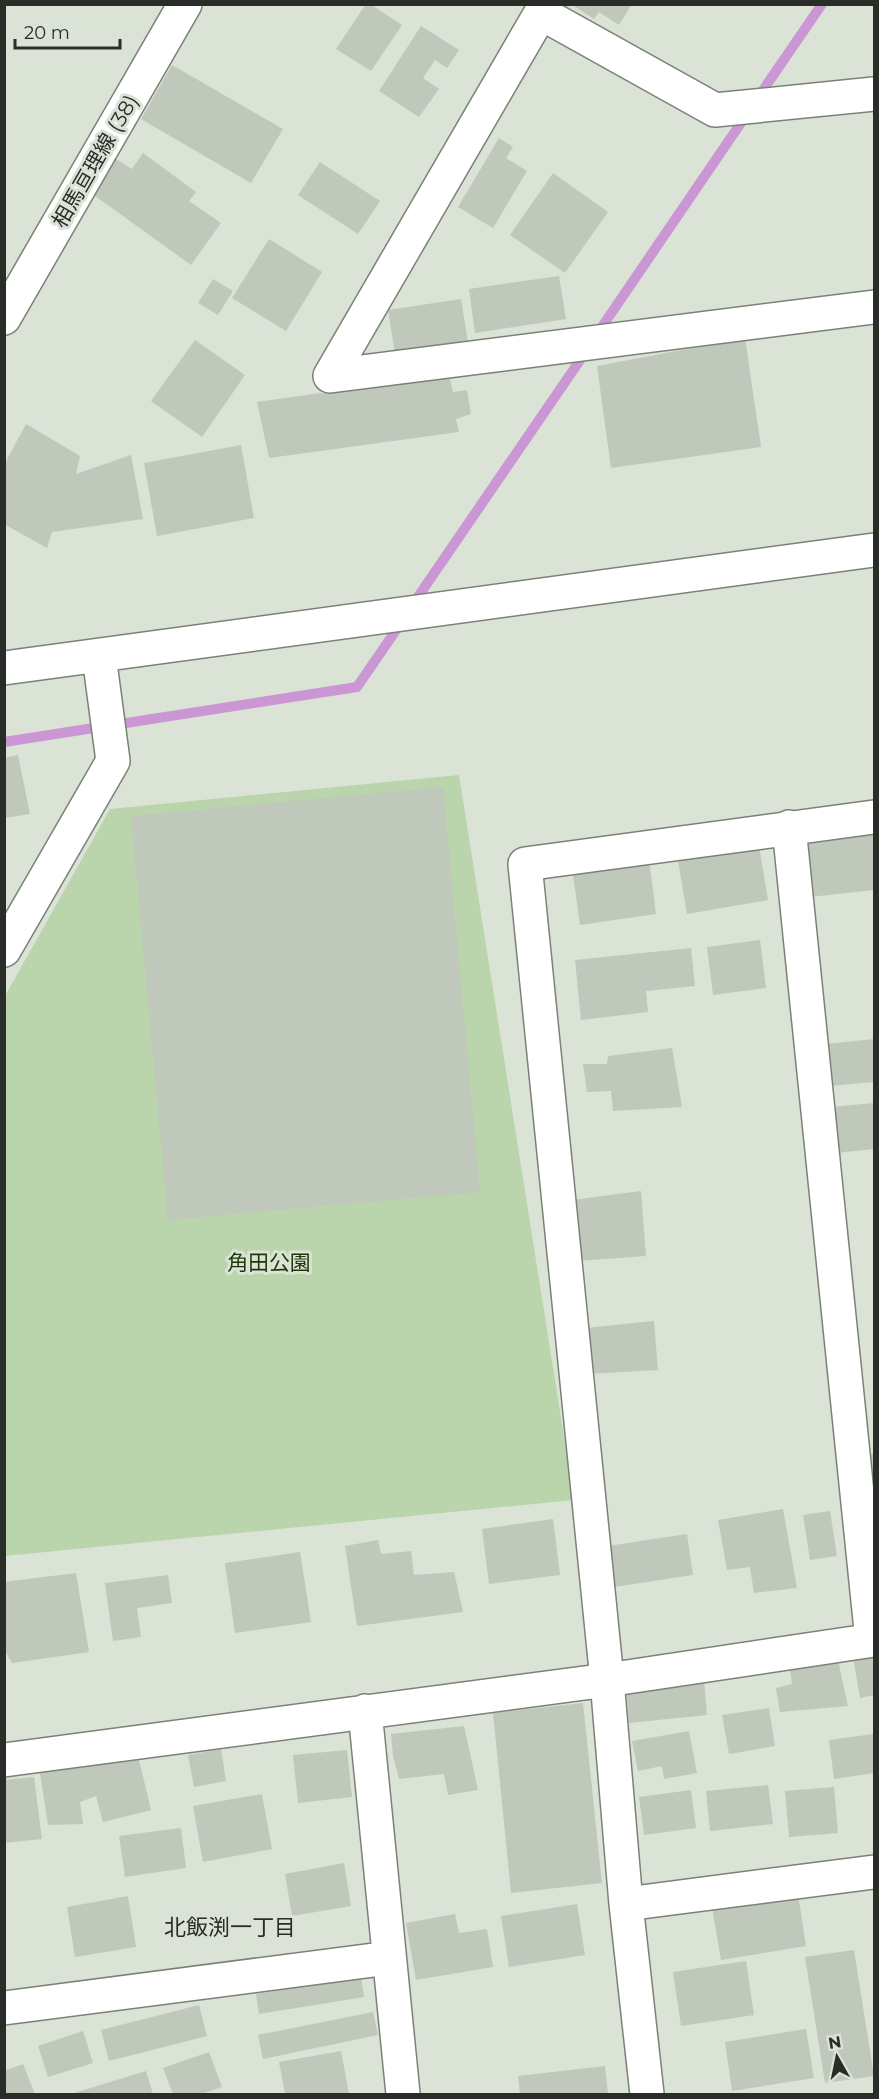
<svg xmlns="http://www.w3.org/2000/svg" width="879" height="2099" font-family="Montserrat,'Noto Sans JP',sans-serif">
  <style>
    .green { fill: #bad4ac }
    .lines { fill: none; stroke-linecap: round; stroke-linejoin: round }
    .stream { stroke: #ca97d4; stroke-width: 10 }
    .building { fill: #bfc8ba }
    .minor-casing { stroke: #7a8276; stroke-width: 36 }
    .major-casing { stroke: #7a8276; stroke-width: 36 }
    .minor { stroke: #fff; stroke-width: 33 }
    .major { stroke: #fff; stroke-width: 33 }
    .labels { text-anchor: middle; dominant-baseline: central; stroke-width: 6; stroke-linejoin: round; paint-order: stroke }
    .street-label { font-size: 21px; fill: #292d28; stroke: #dae3d6 }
    .park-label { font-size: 21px; fill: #1c3606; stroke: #dae3d6 }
    .neighbourhood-label { font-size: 22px; fill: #292d28; stroke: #dae3d6 }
  </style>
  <rect width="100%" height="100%" fill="#dae3d6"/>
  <path class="green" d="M459,775L574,1500L5,1556V996L110,809Z"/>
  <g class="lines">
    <path class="stream" d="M757,99L822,4
      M595,337L747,114
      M411,607L587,350
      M4,742L357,687L403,620"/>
  </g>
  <path class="building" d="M366,4H370L402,25L371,71L336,49Z
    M571,4H632L619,25L599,12L594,19Z
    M421,26L459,50L447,68L435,60L423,78L439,89L419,117L379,91Z
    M172,65L283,129L251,183L141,119Z
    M499,138L513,147L506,158L527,171L493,228L458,207Z
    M143,153L196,192L189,201L221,223L191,265L91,193L116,159L132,169Z
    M320,162L380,201L358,234L298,195Z
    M553,173L608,212L565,273L510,235Z
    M269,239L322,272L286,331L232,298Z
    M559,276L566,319L475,333L469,289Z
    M213,279L233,291L218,315L198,303Z
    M461,299L468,342L395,354L388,310Z
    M745,338L761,447L611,468L597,366Z
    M195,340L245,375L202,437L151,401Z
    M449,375L453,392L467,390L471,414L456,419L459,432L269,458L257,402Z
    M26,424L80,456L76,474L131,455L143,519L52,532L47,548L4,524V465Z
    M241,445L254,518L157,536L144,463Z
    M18,755L30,814L4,818V758Z
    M443,787L480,1192L168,1220L131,816Z
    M873,834L874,890L810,897L804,842Z
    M758,840L768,900L687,914L677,854Z
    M649,858L656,914L580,925L572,868Z
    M760,940L766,988L713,995L707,947Z
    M691,948L695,986L646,991L648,1012L581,1020L575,960Z
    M874,1039V1082L828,1086L826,1044Z
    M672,1048L682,1107L613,1111L611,1091L587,1092L583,1064H607L608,1056Z
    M874,1103V1149L836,1153L831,1107Z
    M641,1191L646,1256L577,1261L572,1200Z
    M654,1321L658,1370L588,1374L585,1328Z
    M874,1454V1492L869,1493L866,1455Z
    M783,1509L797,1588L754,1593L750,1567L727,1570L718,1520Z
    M830,1511L837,1556L810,1560L803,1515Z
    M553,1519L560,1575L489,1584L482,1529Z
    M687,1534L693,1575L614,1587L608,1546Z
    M378,1540L381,1554L411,1551L414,1575L454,1572L463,1612L357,1626L345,1546Z
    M300,1552L311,1622L235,1633L225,1563Z
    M76,1573L89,1652L12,1663L4,1649V1582Z
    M168,1575L172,1603L137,1608L141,1637L113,1641L105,1583Z
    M874,1653V1695L860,1698L853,1657Z
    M838,1660L848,1706L780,1712L776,1688L792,1684L790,1670Z
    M704,1680L707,1715L629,1723L626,1688Z
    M583,1703L602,1883L511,1893L493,1713Z
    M769,1708L775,1746L729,1754L722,1715Z
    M464,1726L478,1790L448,1795L444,1774L399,1779L393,1756L391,1734Z
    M689,1731L697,1773L664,1779L662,1766L638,1771L632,1741Z
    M874,1734V1773L834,1779L829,1740Z
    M221,1749L226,1781L194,1787L188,1755Z
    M347,1750L352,1797L298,1803L293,1755Z
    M86,1758L90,1766L139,1760L151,1810L103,1822L96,1796L80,1802L83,1824L48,1825L39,1766Z
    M34,1777L42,1839L4,1843V1780Z
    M768,1785L773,1824L710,1831L706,1791Z
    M834,1787L838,1833L789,1837L785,1791Z
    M691,1790L696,1828L644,1835L639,1797Z
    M262,1794L272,1849L203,1862L193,1806Z
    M181,1828L186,1868L125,1877L119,1836Z
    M344,1863L351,1906L292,1916L285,1874Z
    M798,1894L806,1946L721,1960L712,1907Z
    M128,1896L136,1947L75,1957L67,1907Z
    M577,1904L585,1955L509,1967L501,1916Z
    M455,1914L459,1933L487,1929L493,1967L416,1980L406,1923Z
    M854,1950L874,2076L825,2083L805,1957Z
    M746,1961L754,2015L681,2026L673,1972Z
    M361,1977L364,1997L259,2014L256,1994Z
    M199,2005L207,2036L109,2061L101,2030Z
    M373,2012L378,2035L263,2059L258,2035Z
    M806,2029L814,2078L732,2091L725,2042Z
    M83,2031L93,2063L48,2077L38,2046Z
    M341,2051L349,2094H285L279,2062Z
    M209,2052L222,2087L201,2094H173L163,2068Z
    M23,2064L35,2094H4V2071Z
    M605,2066L608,2094H520L518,2076Z
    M146,2071L153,2094H71Z"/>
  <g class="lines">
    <defs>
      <path id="minor" d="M546,4L330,376L874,307
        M541,13L715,110L874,94
        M4,668L874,550
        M789,827L872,1640
        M4,950L113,761L99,656
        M365,1711L403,2094
        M4,1760L607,1680L874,1640
        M626,1904L874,1872
        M4,2008L389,1958
        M647,2094L626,1904L607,1680L525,864L874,817"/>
      <path id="major" d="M4,318L185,4"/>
    </defs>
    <use href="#minor" class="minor-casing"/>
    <use href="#major" class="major-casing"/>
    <use href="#minor" class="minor"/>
    <use href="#major" class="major"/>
  </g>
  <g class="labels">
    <g class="street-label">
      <text transform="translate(95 161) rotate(-60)">相馬亘理線 (38)</text>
    </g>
    <g class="park-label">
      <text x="269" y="1262">角田公園</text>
    </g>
    <g class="neighbourhood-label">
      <text x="230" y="1927">北飯渕一丁目</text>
    </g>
  </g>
  <rect width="879" height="2099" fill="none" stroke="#292d28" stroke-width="12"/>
  <g transform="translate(837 2057) rotate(351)" stroke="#dae3d6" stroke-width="4.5" paint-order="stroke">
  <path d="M0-4.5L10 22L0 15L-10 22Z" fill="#292d28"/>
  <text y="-9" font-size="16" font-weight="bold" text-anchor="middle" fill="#292d28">N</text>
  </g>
  <path d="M15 39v9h105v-9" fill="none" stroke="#292d28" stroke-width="3"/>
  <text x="24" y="39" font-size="18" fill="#292d28" stroke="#dae3d6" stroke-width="4.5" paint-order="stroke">20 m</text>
</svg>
